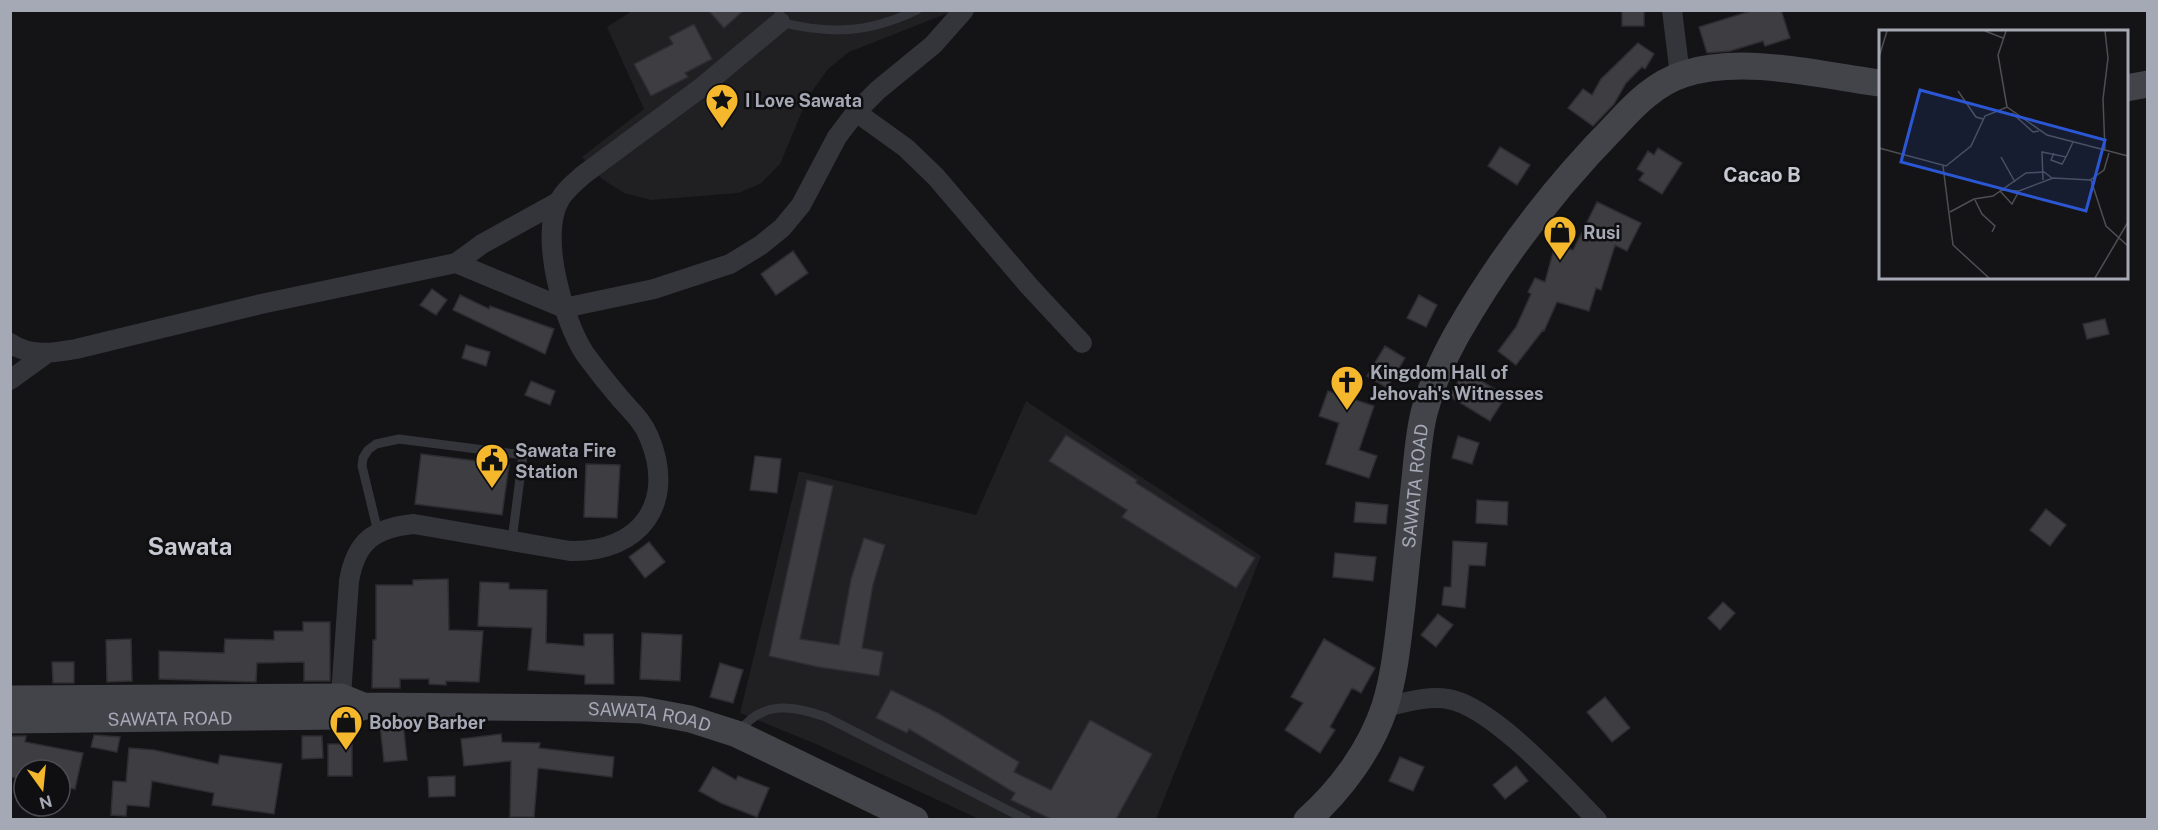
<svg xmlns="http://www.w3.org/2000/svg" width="2158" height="830" font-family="'Public Sans',sans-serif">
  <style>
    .built { fill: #201f22 }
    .building { fill: #3e3e42; stroke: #2e2d31; stroke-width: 1.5 }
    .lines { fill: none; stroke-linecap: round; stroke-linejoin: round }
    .service { stroke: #34353a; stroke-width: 9 }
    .minor { stroke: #34353a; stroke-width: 20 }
    .secondary { stroke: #42444a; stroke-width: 27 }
    .labels { text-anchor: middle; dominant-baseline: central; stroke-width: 5; stroke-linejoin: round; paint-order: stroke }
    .poi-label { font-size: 18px; font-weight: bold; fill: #a5a9b6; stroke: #0f0e10; text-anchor: start }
    .street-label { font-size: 18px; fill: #a5a9b6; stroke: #0f0e10 }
    .neighbourhood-label { font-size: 20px; font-weight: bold; fill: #c6c9d2; stroke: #0f0e10 }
    .district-label { font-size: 24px; font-weight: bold; fill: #c6c9d2; stroke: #0f0e10 }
    .inset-road { fill: none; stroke: #4e4f55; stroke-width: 1.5 }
    .view { fill: #2b57d5; fill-opacity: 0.15; stroke: #2b57d5; stroke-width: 3 }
    .inset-edge { fill: none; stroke: #a5a9b6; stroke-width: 3 }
  </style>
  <rect width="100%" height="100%" fill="#141315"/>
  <path class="built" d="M632,11H950L948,13L849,52L828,69L808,97L780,164L760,184L738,193L651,200L624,193L602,179L582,157L644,109L607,27Z
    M1026,401L1261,556L1156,819H979L816,744L740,713L799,471L976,515Z"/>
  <path class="building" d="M708,10H744L724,28Z
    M1622,10H1644V26H1622Z
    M1754,10H1781L1790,38L1765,46L1763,41L1730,51L1707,53L1699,27Z
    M694,24L712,59L685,73L688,77L651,96L634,64L673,44L669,37Z
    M1638,43L1654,54L1645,69L1642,67L1626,83L1614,104L1593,126L1568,108L1583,89L1592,95L1601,79Z
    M1500,147L1530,165L1517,185L1488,166Z
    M1658,148L1682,163L1662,194L1639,180L1644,173L1637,169L1648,151L1654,155Z
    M1597,202L1641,223L1627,251L1615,245L1601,290L1596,288L1589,311L1557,302L1544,331L1543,330L1516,365L1498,351L1516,327L1531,294L1528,292L1535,278L1545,282L1555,245L1573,250Z
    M793,251L808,273L776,295L761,274Z
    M432,289L447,300L436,315L420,305Z
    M460,295L489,309L490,306L554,329L545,354L453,310Z
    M1419,295L1437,305L1426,327L1407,318Z
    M2105,319L2109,334L2087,339L2083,324Z
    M466,345L490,352L486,366L462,358Z
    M1385,346L1405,358L1387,388L1367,376Z
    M1465,371L1506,396L1490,421L1449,396Z
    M531,381L555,391L550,405L525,395Z
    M1328,391L1374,406L1359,450L1377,456L1369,478L1326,464L1339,423L1319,416Z
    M1066,435L1137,480L1136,483L1255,558L1236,588L1122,517L1127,510L1049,461Z
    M1458,436L1479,443L1472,464L1452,458Z
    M421,454L509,465L502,515L415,504Z
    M755,456L781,459L777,493L750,490Z
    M586,464L620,465L617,518L584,517Z
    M807,480L833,486L800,639L839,645L851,579L864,538L885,545L873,585L862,648L883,652L879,676L818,667L769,656Z
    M1477,500L1508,502L1507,525L1476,523Z
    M1356,502L1388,505L1386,524L1354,522Z
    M2046,509L2066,525L2050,546L2030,530Z
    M1453,541L1487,543L1485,566L1469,565L1465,608L1442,605L1444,587H1451Z
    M649,542L665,562L645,578L629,557Z
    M1335,553L1376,557L1373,581L1333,577Z
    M448,579L449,630L483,631L479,682L446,681V685L429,684V679H400V688H372L373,640H376V585H413V580Z
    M480,582L509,583V589L547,590L546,643L584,646V634H613L614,684H585V675L528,670L532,628L478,626Z
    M1723,602L1735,613L1720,630L1708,618Z
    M1438,614L1453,625L1436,647L1421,635Z
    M303,622H330V681H304V662L257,663L256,682L159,679V651L224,653L225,639L274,640V631H303Z
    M642,633L682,635L680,681L640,679Z
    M131,639L132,681L107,682L106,640Z
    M1324,639L1375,668L1361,693L1352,688L1330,727L1335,730L1320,753L1285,730L1303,703L1291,697Z
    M52,662H74V683H53Z
    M720,663L743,670L733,703L710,697Z
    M891,690L938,713L1019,762L1014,772L1051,790L1090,720L1152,754L1116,819H1051L1011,800L1015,793L909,729L907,733L876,718Z
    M1605,697L1630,728L1612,742L1587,712Z
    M403,722L407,760L384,762L380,725Z
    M501,734L502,742L540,743L539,748L614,757L612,777L538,768L534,817H510L511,761L464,766L461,739Z
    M94,735L120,737L117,752L91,747Z
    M10,736H26L25,742L83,753L75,789L60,786V770H20L18,778L10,777Z
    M302,736H322L323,758L302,759Z
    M328,744H352V776H328Z
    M129,748L154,750L218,764L220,755L282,764L274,814L212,805L214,793L152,781L149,807L127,805L126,816L111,815L113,781L126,782Z
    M1400,757L1424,767L1413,791L1389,781Z
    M1516,766L1528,781L1505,799L1493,785Z
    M713,767L736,780L738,776L769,788L757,817L721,803L699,791Z
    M455,776V796L429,797L428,777Z"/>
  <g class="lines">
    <path class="service" d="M779,10L780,22C831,35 869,33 917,10
      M378,532L362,466L363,458L368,450L376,444L399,439L523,455L512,540
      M738,733C762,700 792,705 826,717L1027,820"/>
    <path class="minor" d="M1672,10L1680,75
      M856,112L906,148L936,177L1029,286L1082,343
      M456,263L564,308L654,289L730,264L761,245L782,228L801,205L837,137L856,112L878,90L933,45L964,10
      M10,343C30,357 53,353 76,349L261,304L456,263L482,244L558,202
      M10,380L46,354
      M1384,707C1404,703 1428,695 1448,699C1492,706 1565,787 1597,820
      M340,710L349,581C356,541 374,528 414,524L570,551C640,553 677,503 649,437C643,421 630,410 619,397C607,383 596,369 585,354C564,322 539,238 559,201C564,191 574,183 583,175L702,87L780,22"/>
    <g class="secondary">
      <path d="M2126,88L2148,84"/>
      <path id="s1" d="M10,699L341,697L363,706L588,708L642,710L690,719L737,734L915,820"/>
      <path id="s2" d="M10,720L340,716L363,706"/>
      <path id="s3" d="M1307,820C1341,790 1371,749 1385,706C1395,673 1398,639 1402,605C1406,566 1410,527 1414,488C1417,463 1418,437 1424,413C1431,386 1443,359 1457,334C1500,259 1555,187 1616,125C1635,104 1656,83 1684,74C1743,55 1820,75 1880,83"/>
    </g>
  </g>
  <defs>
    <symbol id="sight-pin" viewBox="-11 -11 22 30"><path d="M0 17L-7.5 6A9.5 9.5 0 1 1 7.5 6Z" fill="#f5b82c" stroke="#0f0e10"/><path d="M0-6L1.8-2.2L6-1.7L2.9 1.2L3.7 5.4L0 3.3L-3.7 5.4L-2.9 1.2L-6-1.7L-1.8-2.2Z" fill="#111"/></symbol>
    <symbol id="shop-pin" viewBox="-11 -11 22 30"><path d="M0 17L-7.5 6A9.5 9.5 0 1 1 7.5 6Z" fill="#f5b82c" stroke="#0f0e10"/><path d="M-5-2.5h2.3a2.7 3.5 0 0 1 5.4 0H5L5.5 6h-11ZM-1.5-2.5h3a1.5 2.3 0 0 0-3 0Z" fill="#111"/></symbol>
    <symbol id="church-pin" viewBox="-11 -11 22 30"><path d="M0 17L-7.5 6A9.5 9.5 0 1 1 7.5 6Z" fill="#f5b82c" stroke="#0f0e10"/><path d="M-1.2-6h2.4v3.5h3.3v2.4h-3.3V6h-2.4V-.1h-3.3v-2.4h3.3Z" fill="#111"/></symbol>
    <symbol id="civic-pin" viewBox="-11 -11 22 30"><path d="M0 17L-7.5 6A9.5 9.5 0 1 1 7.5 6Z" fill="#f5b82c" stroke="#0f0e10"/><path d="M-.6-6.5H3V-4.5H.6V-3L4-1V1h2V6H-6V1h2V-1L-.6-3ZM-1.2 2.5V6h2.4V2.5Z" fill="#111"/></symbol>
  </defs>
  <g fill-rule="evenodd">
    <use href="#sight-pin" x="703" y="81" width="38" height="52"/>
    <use href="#shop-pin" x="1541" y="213" width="38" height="52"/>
    <use href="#church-pin" x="1328" y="363" width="38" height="52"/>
    <use href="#civic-pin" x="473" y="441" width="38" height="52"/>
    <use href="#shop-pin" x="327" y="703" width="38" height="52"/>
  </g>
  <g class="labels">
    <g class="poi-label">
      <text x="745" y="100">I Love Sawata</text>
      <text x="1583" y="232">Rusi</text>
      <text x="1370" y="372">Kingdom Hall of<tspan x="1370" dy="21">Jehovah's Witnesses</tspan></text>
      <text x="515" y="450">Sawata Fire<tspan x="515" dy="21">Station</tspan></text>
      <text x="369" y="722">Boboy Barber</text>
    </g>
    <g class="street-label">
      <text stroke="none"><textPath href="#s3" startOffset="362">SAWATA ROAD</textPath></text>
      <text stroke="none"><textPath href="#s2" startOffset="160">SAWATA ROAD</textPath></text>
      <text stroke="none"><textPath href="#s1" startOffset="642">SAWATA ROAD</textPath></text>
    </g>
    <g class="neighbourhood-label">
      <text x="1762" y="175">Cacao B</text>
    </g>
    <g class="district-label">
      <text x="190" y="546">Sawata</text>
    </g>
  </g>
  <g transform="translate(1879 30)">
    <rect width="249" height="249" fill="#141315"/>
    <path class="inset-road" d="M106,1L124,8M127,1L119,25L128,77M226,1L229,28L224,69L226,121M0,27L8,1M79,61L97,87L104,89M133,83L154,102L160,101M0,118L67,136L92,116L106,86L128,77L168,105L249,126M175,123L172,130L183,134L187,127M122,127L136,152M64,136L74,215L110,248M164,150L163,122L187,127L194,112M212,150L227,196L249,216M122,160L140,161L174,148L211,150L225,140L230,123M121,161L133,174L140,161M96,170L103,184L116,196L113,202M71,182L95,169L114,166L147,143L165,142L173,148M216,248L249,192"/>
    <path class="view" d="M41,60L226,110L207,181L22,132Z"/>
    <rect width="249" height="249" class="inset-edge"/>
  </g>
  <rect width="2158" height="830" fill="none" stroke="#a5a9b6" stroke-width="24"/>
  <g transform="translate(42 788) rotate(165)"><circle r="28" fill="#0f0e10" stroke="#4b4c52" stroke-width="1.5"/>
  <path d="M0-4.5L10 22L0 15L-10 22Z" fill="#f5b82c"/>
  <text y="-9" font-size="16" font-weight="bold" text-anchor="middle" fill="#a5a9b6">N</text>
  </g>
</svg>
